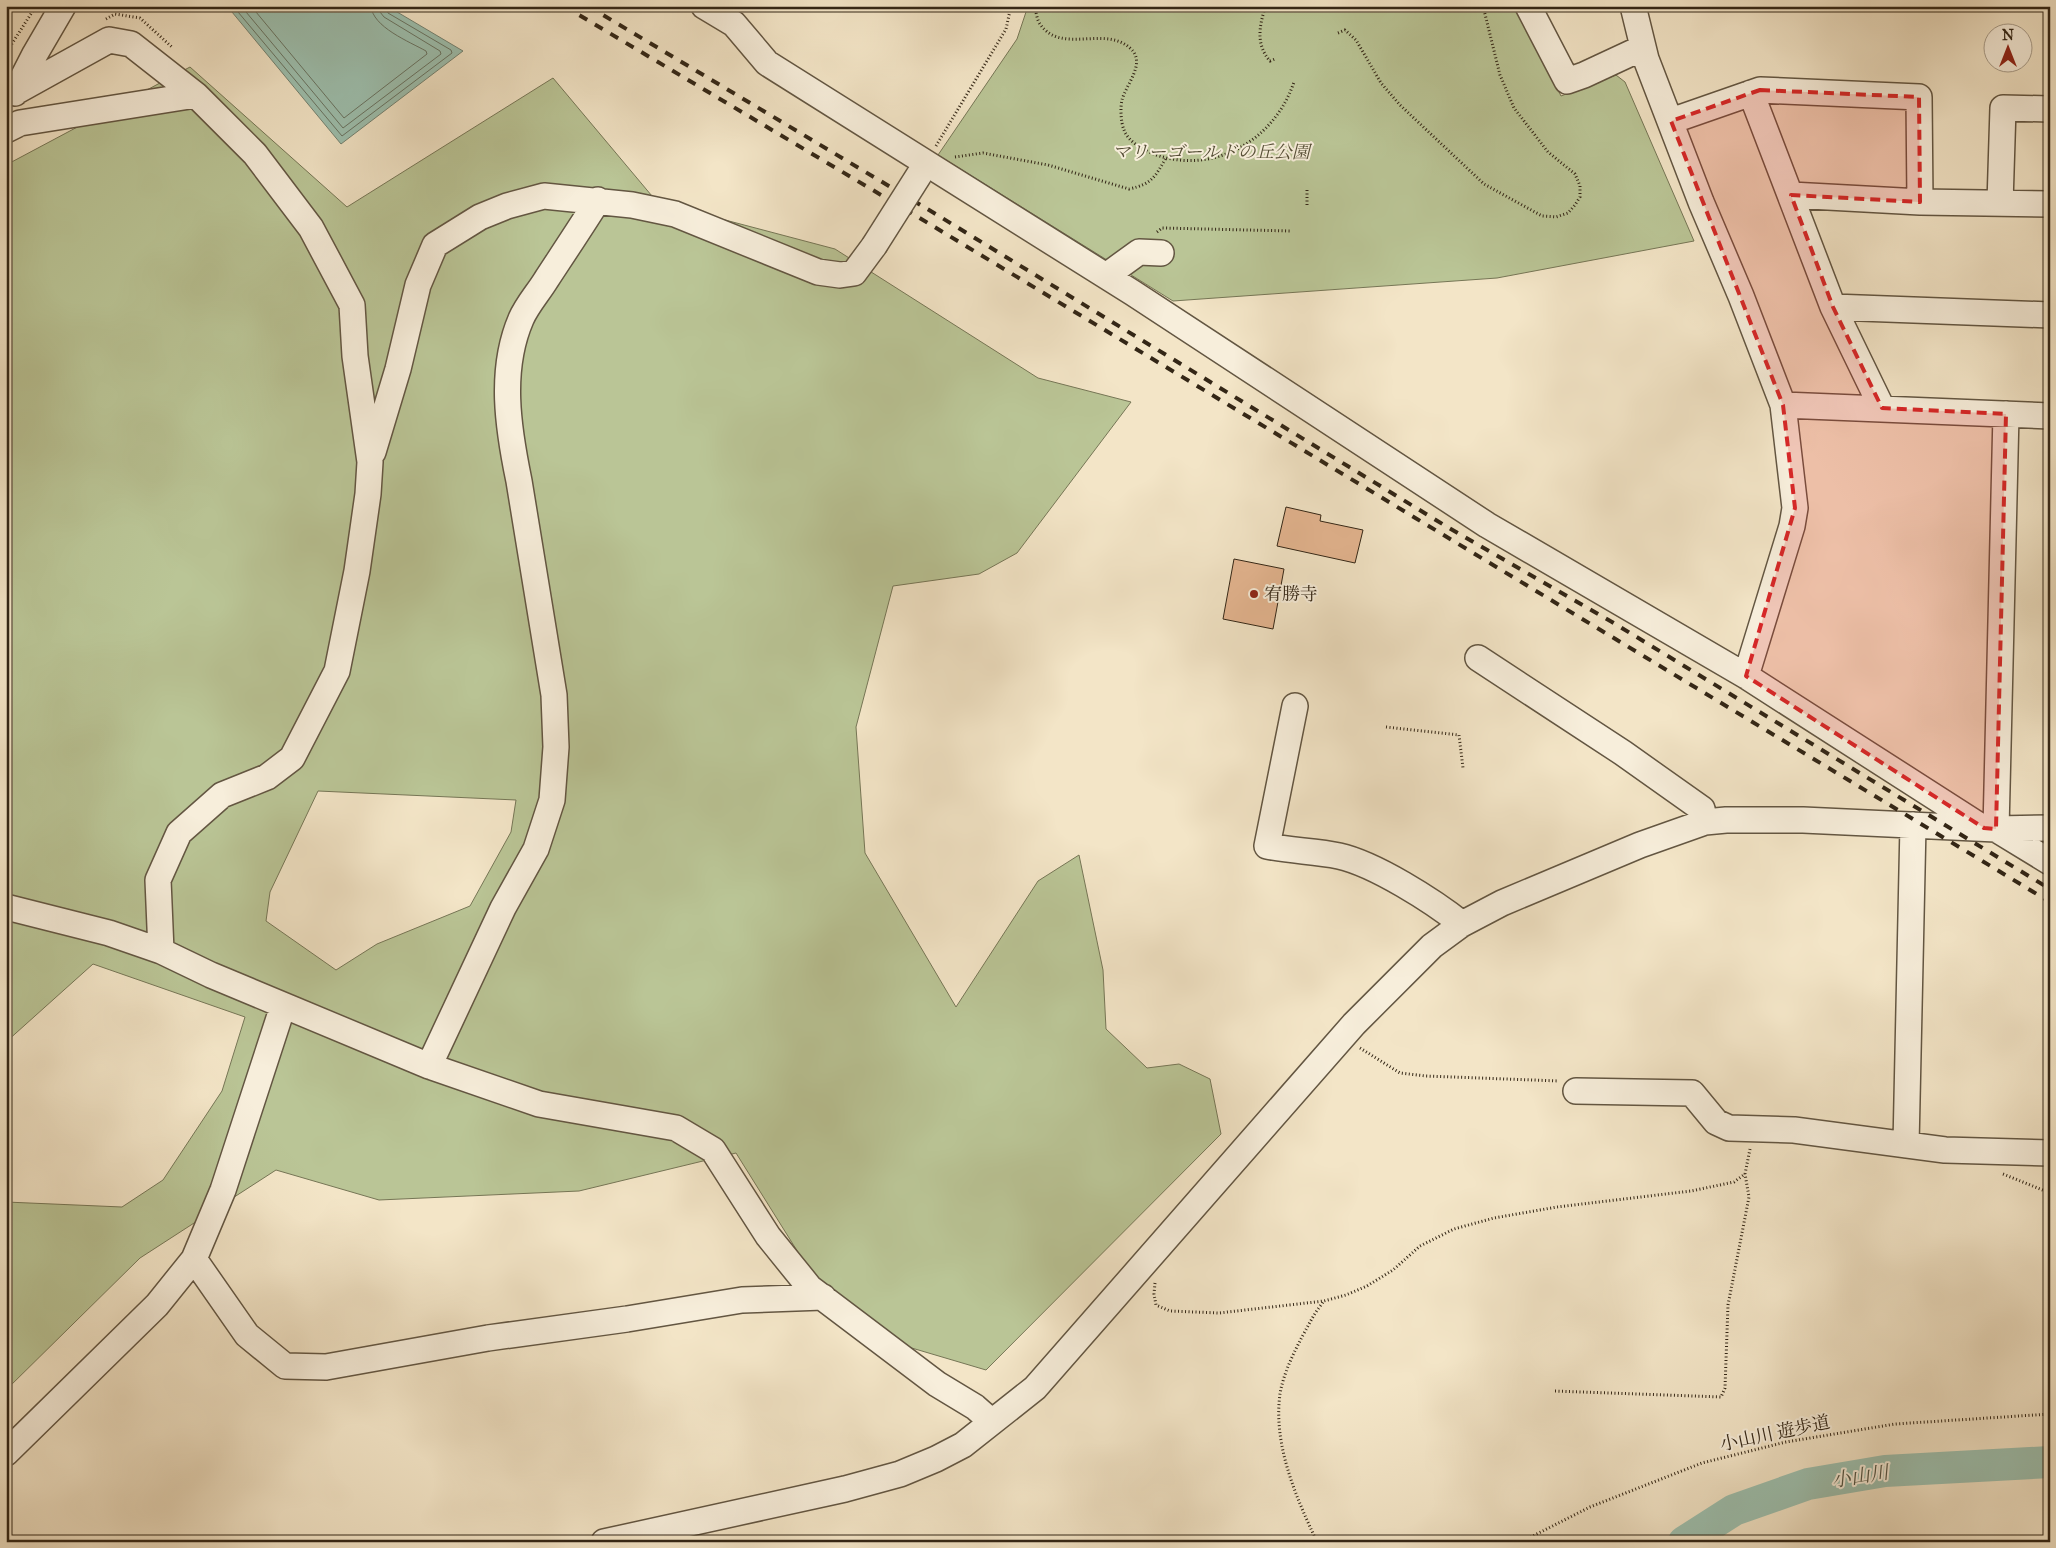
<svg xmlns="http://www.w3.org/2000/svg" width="2056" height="1548" font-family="'IM FELL Great Primer','Noto Serif JP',serif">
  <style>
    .green { fill: #bac596; stroke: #767656; fill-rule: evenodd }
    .water { fill: #9dc0af; stroke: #738272 }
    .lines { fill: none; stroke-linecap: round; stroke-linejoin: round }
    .shore { stroke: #687362; stroke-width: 1 }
    .river { stroke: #9dc0af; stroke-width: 32 }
    .building { fill: #e4b590; stroke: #332616 }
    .minor-casing { stroke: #635642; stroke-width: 28 }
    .path { stroke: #332616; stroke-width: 3; stroke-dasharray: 1 2.5; stroke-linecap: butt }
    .minor { stroke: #f7eedb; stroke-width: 25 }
    .rail { stroke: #332616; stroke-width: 4; stroke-dasharray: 9 9; stroke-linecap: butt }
    .minor-bridge-casing { stroke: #635642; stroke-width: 28; stroke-linecap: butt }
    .minor-bridge { stroke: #f7eedb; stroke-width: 25 }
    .marked { fill: #d62828; fill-opacity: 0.2; stroke: #d62828; stroke-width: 4; stroke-dasharray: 10 6; stroke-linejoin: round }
    .poi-dot { fill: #8f2418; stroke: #f7eedb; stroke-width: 2 }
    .labels { text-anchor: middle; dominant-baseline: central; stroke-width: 4; stroke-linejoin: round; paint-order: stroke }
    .park-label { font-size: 18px; font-style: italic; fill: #554e36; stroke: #f7eedb }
    .poi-label { font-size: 18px; fill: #332616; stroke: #f7eedb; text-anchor: start }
    .street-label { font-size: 18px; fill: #332616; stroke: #f7eedb }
    .water-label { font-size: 19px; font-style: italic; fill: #535444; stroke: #f7eedb }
  </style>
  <rect width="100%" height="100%" fill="#f3e5c7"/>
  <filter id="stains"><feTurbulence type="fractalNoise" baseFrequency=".004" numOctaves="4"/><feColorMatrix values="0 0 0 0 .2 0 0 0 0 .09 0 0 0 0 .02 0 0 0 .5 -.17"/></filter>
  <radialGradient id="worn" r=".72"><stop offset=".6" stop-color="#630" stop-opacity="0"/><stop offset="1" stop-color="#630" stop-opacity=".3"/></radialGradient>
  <path class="green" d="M1028,6H1516L1561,96L1616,75L1625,82L1694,241L1497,278L1173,301L938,155L1017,39Z
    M190,67L347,207L553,78L657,202L835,249L1038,378L1131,402L1017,553L979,574L893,586L856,727L865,853L956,1007L1038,881L1079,855L1103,970L1106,1029L1147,1068L1179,1064L1210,1079L1221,1134L986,1370L905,1346L811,1273L736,1153L579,1191L379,1200L276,1170L140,1258L6,1390V1202L122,1207L163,1180L222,1091L245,1017L93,964L6,1042V165ZM318,791L516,800L511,832L470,906L377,944L336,970L266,921L270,892Z"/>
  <path class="water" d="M227,6H387L463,51L341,144Z"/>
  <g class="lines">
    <path class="shore" d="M233,6L342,136L452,53L451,50L388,13L385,6
      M241,6L343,128L441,54L440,51L384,17L380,12L379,6
      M251,6L344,118L427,54L426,51C410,42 372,27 371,6"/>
    <path class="river" d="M1684,1542L1734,1510L1808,1484L1885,1471L2050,1462"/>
  </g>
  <path class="building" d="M1286,507L1321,515L1320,521L1363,530L1355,563L1277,546Z
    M1234,559L1284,569L1273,629L1223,619Z"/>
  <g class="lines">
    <defs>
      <path id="minor" d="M704,6L734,24L767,63L1133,293L1487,525L1746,676L1983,828
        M1528,6L1567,81L1584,75L1642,48
        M1633,6L1646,59L1701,202L1741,296L1783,405L1795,508L1792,526L1746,676
        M17,91L109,40L131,44L196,95L255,154L311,228L352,305L355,356L370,462L368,494L357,571L337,671L292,758L267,777L222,795L179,833L158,880L161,951L211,975L429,1066L539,1104L676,1128L713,1150L768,1236L810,1288L937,1384L975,1407L992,1422
        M15,93L35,54L63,6
        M1751,93L1833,307L1882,408
        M1671,121L1760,90L1919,97L1920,202
        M6,130L20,123L196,95
        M1791,195L1920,202L2050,204
        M2000,203L2003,108L2050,109
        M1106,276L1139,252L1161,253
        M1833,307L2050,315
        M1783,405L2050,416
        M2006,414L1996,829L2050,862
        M373,452L398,369L418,285L435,245L480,217L507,206L544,196L632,205L675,214L818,272L840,275L854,273L874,246
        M1478,658L1623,753L1702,809L1705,822
        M1295,706L1267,846C1291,851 1316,851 1339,856C1375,864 1433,901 1462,924
        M6,907L109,933L161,951
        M429,1066L503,908L536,849L552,800L556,747L554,695L519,481C508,428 499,370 521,319C527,305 538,293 546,280C563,254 581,227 598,200
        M1576,1091L1692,1093L1716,1122L1729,1128L1794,1130L1945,1150L2050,1153
        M1906,1145L1913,825
        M194,1259L247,1335L285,1366L326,1367L488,1338L627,1319L742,1300L823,1297
        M6,1453L157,1305L194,1259L223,1190L283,1006
        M604,1542L845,1489L900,1474L936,1459L963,1445L1035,1388L1354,1024L1432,946L1462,924L1502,903L1640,845L1705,822L1726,820H1803L1996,829L2050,828"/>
    </defs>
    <use href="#minor" class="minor-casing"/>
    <path class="path" d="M1035,6C1036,12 1037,20 1040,24C1061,55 1104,25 1130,48C1147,63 1126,84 1122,100C1120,108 1121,123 1124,130C1129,143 1144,150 1156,155C1216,175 1275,139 1294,82
      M1265,8C1259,27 1256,45 1270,61L1275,59
      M106,19L115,14L140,18L173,48
      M1338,33L1345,30L1356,40L1381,83L1400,105L1484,184L1542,216L1556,217L1568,213L1575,205L1580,197V186L1575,174L1548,152L1514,108L1500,75L1483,6
      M6,53L36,6
      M936,146L1006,29L1011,6
      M955,157L983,153L1048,165L1129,189C1152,184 1155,177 1166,158
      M1307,190V207
      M1157,232L1162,228L1291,231
      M1386,727L1459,735L1463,768
      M1360,1048L1400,1073L1426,1076L1559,1081
      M2003,1174L2050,1193
      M1155,1283L1154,1294L1156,1305L1170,1311L1219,1313L1324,1301L1346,1295L1367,1286L1393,1270L1420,1246L1454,1229L1494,1218L1557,1207L1691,1191L1734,1182L1745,1174L1750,1149
      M1555,1391L1721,1397L1725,1388L1728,1305L1749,1197L1745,1174
      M1317,1542C1296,1497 1273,1445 1280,1394C1283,1375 1293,1354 1302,1337C1309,1324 1315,1312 1324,1301
      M1521,1542L1590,1507L1702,1463L1786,1442L1895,1424L2050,1414"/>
    <use href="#minor" class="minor"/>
    <path class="rail" d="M564,6L918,217L2050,902
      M588,6L934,213L1449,528L1612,622L2050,889"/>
    <defs>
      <path id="minor-bridge" d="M874,246L919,175"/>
    </defs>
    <use href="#minor-bridge" class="minor-bridge-casing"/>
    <use href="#minor-bridge" class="minor-bridge"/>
  </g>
  <path class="marked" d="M1760,90L1919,97L1920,202L1791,195L1833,307L1882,408L2006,414L1996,829L1984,828L1746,676L1795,508L1783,405L1671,121Z"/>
  <circle class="poi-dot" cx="1254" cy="594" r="5"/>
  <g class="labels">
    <g class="park-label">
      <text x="1211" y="152">マリーゴールドの丘公園</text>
    </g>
    <g class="poi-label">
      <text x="1264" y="594">宥勝寺</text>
    </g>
    <g class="street-label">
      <text transform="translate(1775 1433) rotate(-12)">小山川 遊歩道</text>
    </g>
    <g class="water-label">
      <text transform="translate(1860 1476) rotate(-9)">小山川</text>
    </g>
  </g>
  <rect width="2056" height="1548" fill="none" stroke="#f3e5c7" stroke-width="25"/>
  <rect x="8" y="8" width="2041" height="1533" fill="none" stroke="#332616" stroke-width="2.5"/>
  <rect x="12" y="12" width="2031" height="1523" fill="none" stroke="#332616"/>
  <g transform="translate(2008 48)"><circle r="24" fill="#f7eedb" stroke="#a99e8c"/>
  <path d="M0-4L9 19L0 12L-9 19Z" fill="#8f2418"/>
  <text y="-8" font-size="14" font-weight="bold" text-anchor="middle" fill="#332616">N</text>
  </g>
  <rect width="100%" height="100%" filter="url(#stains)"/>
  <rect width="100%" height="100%" fill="url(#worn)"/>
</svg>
